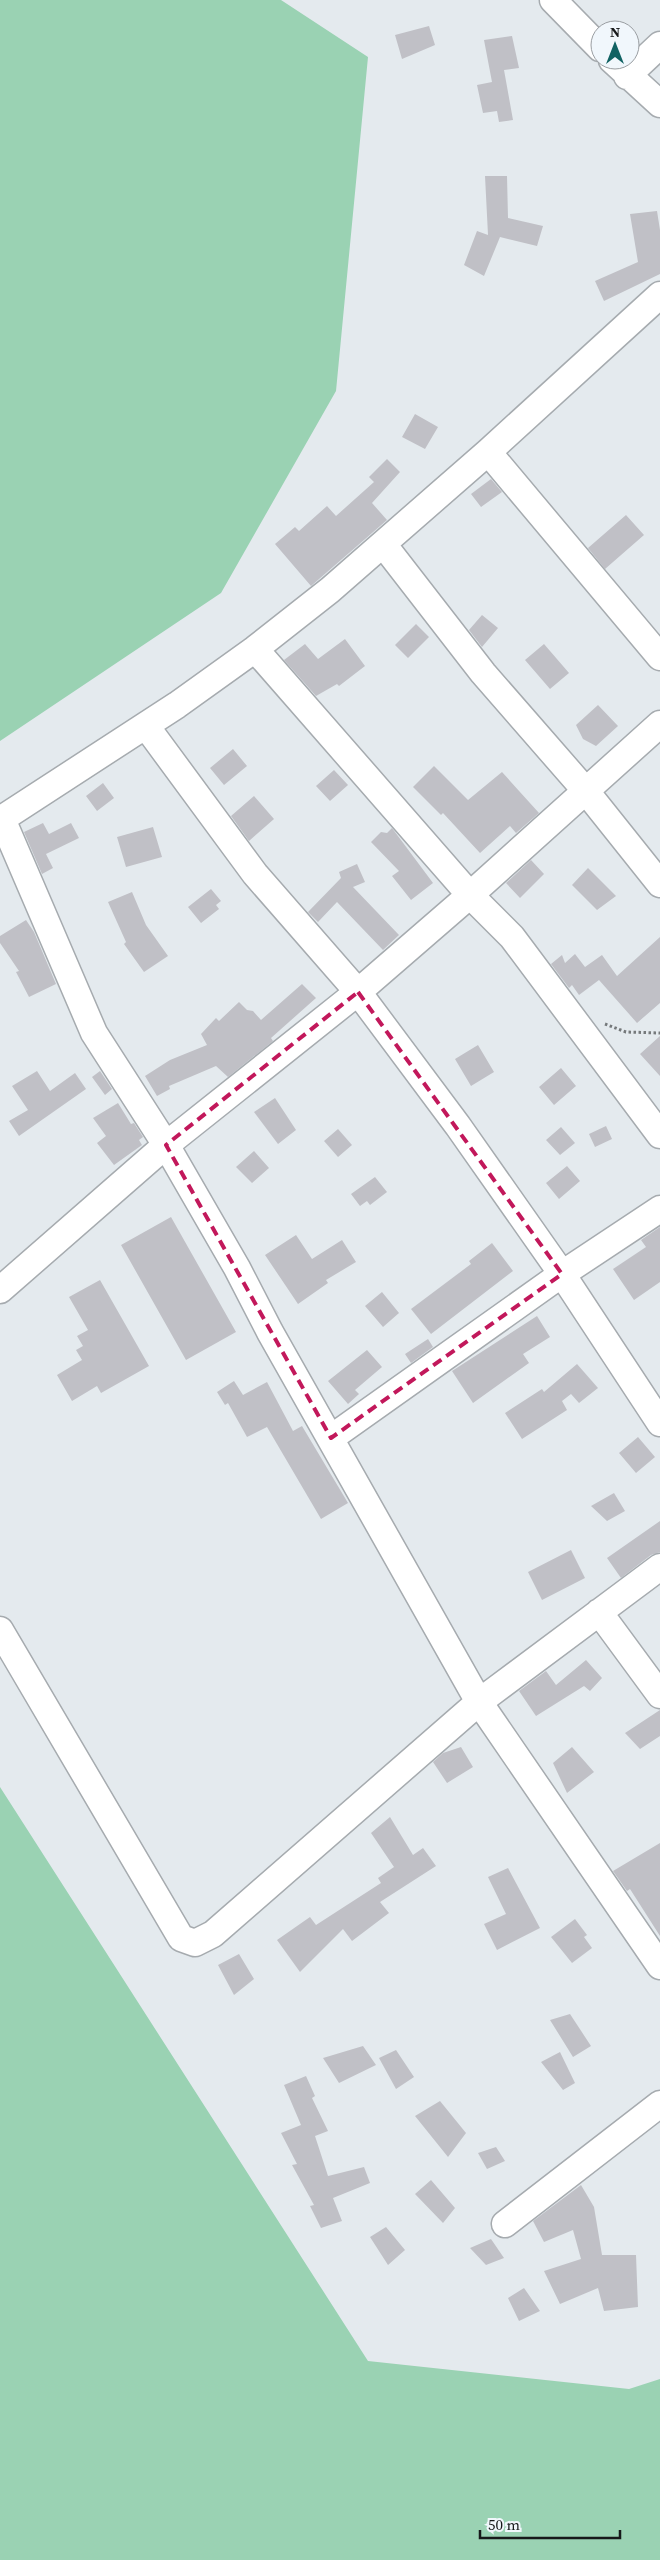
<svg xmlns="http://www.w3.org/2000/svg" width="660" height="2560" font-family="'Source Serif 4',serif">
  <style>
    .green { fill: #9ad2b3 }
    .building { fill: #c0c0c6 }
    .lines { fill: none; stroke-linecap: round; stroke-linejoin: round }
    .minor-casing { stroke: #a6abaf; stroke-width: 29 }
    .path { stroke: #75797b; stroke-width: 3; stroke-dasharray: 2.5 2.5; stroke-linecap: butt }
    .minor { stroke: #fff; stroke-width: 26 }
    .marked { fill: none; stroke: #c2185b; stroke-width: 4; stroke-dasharray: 10 6; stroke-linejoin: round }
  </style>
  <rect width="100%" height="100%" fill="#e4eaee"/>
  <path class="green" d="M0,0H281L368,57L336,391L221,593L0,741Z
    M0,1787L368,2361L629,2389L660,2379V2560H0Z"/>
  <path class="building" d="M429,26L435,45L402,59L395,35Z
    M512,36L519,68L504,70L513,120L499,122L497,111L483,113L477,85L492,82L484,40Z
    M485,176H507L508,218L543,226L537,246L500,237L484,276L464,265L477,231L488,235Z
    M657,211L660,230V274L604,301L595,281L638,262L630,214Z
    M415,414L438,427L425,449L402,437Z
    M387,459L400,472L372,503L387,520L311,586L275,544L295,527L299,531L327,506L336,516L374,482L369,477Z
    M491,479L502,492L481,507L471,494Z
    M626,515L644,535L605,569L588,548Z
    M482,615L498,628L482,647L469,630Z
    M416,624L429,637L408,658L395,645Z
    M345,639L365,666L339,686L337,684L316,696L284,660L305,644L318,659Z
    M544,644L569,673L550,689L525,660Z
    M598,705L618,726L596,746L583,739L576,725Z
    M233,749L247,766L224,785L210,768Z
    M434,766L468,800L502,772L539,813L516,833L510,826L480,853L443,813L441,815L413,787Z
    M334,770L348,785L330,801L316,786Z
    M103,783L114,798L97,811L86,796Z
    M254,796L274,819L249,841L231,816Z
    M43,823L49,834L71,823L79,838L46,854L53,868L42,874L24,832Z
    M153,827L162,857L126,867L117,837Z
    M392,828L433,883L411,900L392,876L399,871L371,842L381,832L387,833Z
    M531,860L544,874L520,898L506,883Z
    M357,864L365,882L353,887L399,935L383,950L337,902L318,922L308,912L341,878L339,872Z
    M588,868L616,896L597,910L572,885Z
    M211,889L221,901L216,905L219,909L201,923L188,907Z
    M132,892L146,925L168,956L144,972L124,944L126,942L108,902Z
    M26,920L34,932L56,984L29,997L16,972L19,971L0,943V936Z
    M660,937V1003L637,1023L599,980L579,995L572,985L569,988L551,964L562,955L565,963L575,954L585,967L602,955L617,976Z
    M302,984L316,998L271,1038L273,1041L228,1077L216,1066L169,1086L170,1089L157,1096L145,1076L170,1060L207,1045L201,1034L216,1018L219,1021L239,1002L247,1010L253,1011L261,1020Z
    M660,1036V1076L640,1054Z
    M478,1045L494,1072L471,1086L455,1059Z
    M561,1068L576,1086L554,1105L539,1087Z
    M37,1071L50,1091L75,1073L86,1089L19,1136L9,1121L28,1110L12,1086Z
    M100,1071L112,1089L105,1095L92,1077Z
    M275,1098L296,1130L278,1144L254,1112Z
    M118,1103L131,1124L134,1123L143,1137L139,1140L142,1145L114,1165L97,1143L106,1136L93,1118Z
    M606,1126L612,1139L595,1147L589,1134Z
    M561,1127L575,1143L560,1155L546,1140Z
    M338,1129L352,1145L338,1157L324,1141Z
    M254,1151L269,1168L252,1183L236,1167Z
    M567,1166L580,1181L559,1199L546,1183Z
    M375,1177L387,1192L370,1205L367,1201L360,1206L351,1194Z
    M171,1217L236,1332L186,1360L121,1245Z
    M660,1227V1282L634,1300L613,1269L646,1247L641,1240Z
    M296,1235L312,1259L342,1240L356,1262L326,1280L328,1283L298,1304L265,1255Z
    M492,1243L513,1271L431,1334L411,1309L471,1264L469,1261Z
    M100,1280L149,1366L101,1393L97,1386L72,1401L57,1375L82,1360L76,1350L83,1346L77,1336L88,1330L69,1297Z
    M382,1292L399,1313L383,1327L365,1306Z
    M537,1316L550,1337L523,1354L529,1363L473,1403L452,1371Z
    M428,1339L433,1347L411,1363L405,1354Z
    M367,1350L382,1367L355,1390L359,1394L348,1404L328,1381Z
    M577,1364L598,1388L579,1403L571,1394L562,1401L567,1410L522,1439L505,1413L542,1389L544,1392Z
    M234,1381L243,1395L267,1382L293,1431L302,1426L348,1503L321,1519L267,1427L247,1437L228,1403L225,1405L217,1392Z
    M638,1437L655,1457L636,1473L619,1453Z
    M614,1493L625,1511L607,1521L591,1506Z
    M660,1521V1552L651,1555L621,1578L607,1558Z
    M571,1550L585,1578L542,1600L528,1572Z
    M586,1660L602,1678L590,1691L584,1686L536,1716L519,1691L546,1671L556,1685Z
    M660,1710V1736L640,1749L625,1733Z
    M461,1747L473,1767L447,1783L433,1762L443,1753Z
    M572,1747L594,1772L567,1793L553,1763Z
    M390,1817L413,1855L423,1848L436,1866L380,1902L389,1913L352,1941L343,1929L300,1972L277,1940L310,1917L316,1925L381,1883L378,1878L394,1867L371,1833Z
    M660,1843V1936L630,1889L627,1891L613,1871Z
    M508,1868L540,1928L497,1950L484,1924L506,1914L488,1877Z
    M575,1919L587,1935L584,1937L592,1948L572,1963L551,1937Z
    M239,1954L254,1979L234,1995L218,1965Z
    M570,2014L591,2046L573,2057L550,2020Z
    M363,2046L376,2065L339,2083L323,2058Z
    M396,2050L414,2077L396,2089L379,2058Z
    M560,2052L575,2083L563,2090L541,2062Z
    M306,2076L315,2096L312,2098L328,2131L315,2136L328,2176L364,2167L370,2183L333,2198L342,2221L321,2228L310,2206L314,2205L292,2165L297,2164L281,2133L301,2125L284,2085Z
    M440,2101L466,2133L448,2157L415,2116Z
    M496,2147L505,2161L487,2169L478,2153Z
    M431,2180L455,2208L443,2223L415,2194Z
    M581,2185L594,2207L602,2255H636L638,2307L604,2311L598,2288L560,2304L544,2271L581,2259L573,2230L544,2242L533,2221Z
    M386,2227L405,2250L388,2265L370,2237Z
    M491,2239L504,2258L486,2265L470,2248Z
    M524,2288L540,2311L519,2321L508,2298Z"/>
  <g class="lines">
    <defs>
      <path id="minor" d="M553,0L600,48
        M612,60L660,104
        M627,76L660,45
        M488,452L660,657
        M383,544L483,673L585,790L660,884
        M255,649L470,895L512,937L660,1135
        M146,726L255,874L358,992L458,1126L562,1274L660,1423
        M2,819L94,1033L166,1145L237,1268L270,1332L479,1702L660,1966
        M0,820L177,705L255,649L330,590L488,452L660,295
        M0,1290L166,1145L358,992L470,895L660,724
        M331,1438L562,1274L660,1209
        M599,1612L660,1695
        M0,1630L181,1938L195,1943L213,1934L479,1702L660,1567
        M505,2224L660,2104"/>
    </defs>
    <use href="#minor" class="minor-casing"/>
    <path class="path" d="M605,1024L626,1032L660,1033"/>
    <use href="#minor" class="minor"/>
  </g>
  <path class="marked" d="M358,992L562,1274L331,1438L166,1145Z"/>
  <g transform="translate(615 45)"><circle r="24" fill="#f1f7fc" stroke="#9a9ea2"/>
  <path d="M0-4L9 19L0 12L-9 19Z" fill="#116263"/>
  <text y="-8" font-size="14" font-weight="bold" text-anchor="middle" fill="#17191a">N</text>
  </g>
  <path d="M480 2530v8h140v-8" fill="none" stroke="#17191a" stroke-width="2.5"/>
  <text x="488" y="2530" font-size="15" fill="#17191a" stroke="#f1f7fc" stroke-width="4" paint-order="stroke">50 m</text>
</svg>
